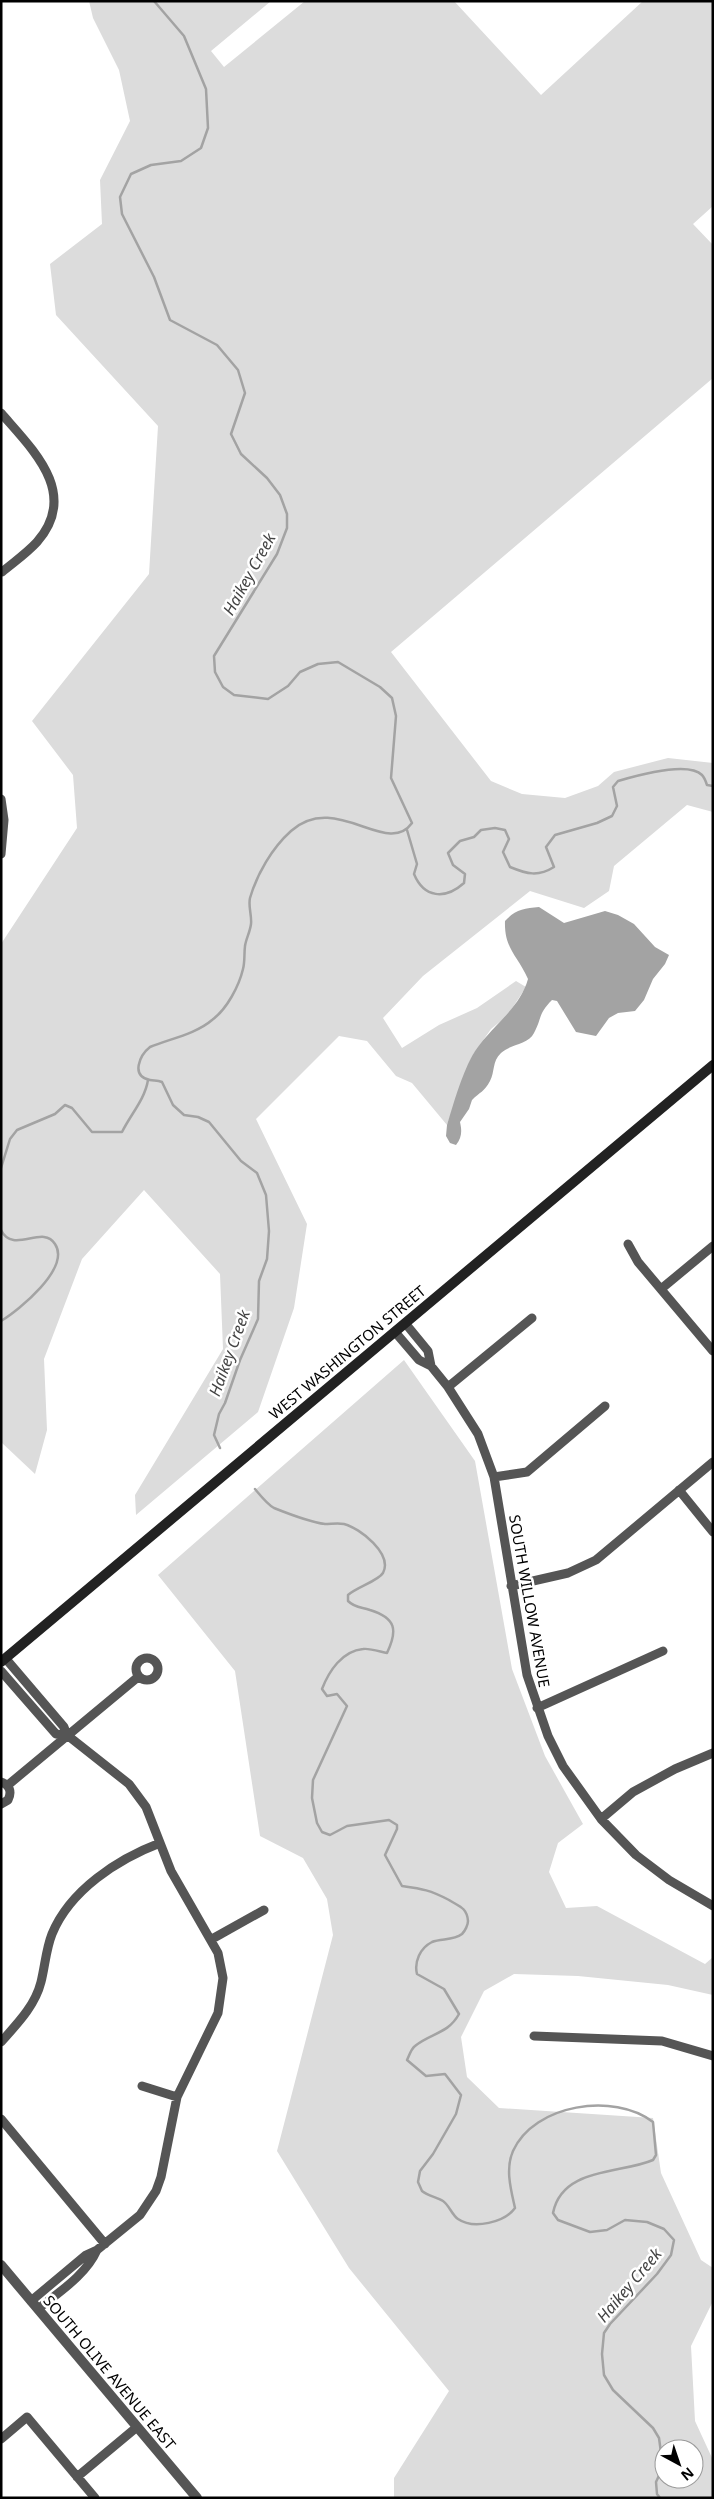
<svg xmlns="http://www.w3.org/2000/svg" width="714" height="2499" font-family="'Noto Sans',sans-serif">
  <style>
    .green { fill: #dcdcdc; fill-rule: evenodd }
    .water { fill: #a3a3a3 }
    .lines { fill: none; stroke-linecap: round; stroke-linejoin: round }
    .stream { stroke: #a3a3a3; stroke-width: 2.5 }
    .minor { stroke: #555; stroke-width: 9 }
    .tertiary { stroke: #555; stroke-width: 10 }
    .secondary { stroke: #222; stroke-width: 10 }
    .labels { text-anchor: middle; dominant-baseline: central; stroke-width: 5; stroke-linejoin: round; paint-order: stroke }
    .street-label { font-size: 15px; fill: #000; stroke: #fff }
    .water-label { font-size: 16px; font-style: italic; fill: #444; stroke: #fff }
  </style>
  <rect width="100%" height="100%" fill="#fff"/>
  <path class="green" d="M89,1H271L211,51L224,67L305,1H454L541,95L643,1H713V206L693,224L713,245V378L391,652L491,781L522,794L565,798L598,786L614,772L668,758L713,763V812L687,805L614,866L609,891L584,908L530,891L423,976L383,1018L402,1048L439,1025L477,1008L516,981L526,987L507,1016L491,1029L472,1056L447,1125L412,1083L396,1076L367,1041L339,1036L256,1119L307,1224L294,1308L258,1412L136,1515L135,1495L223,1349L220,1274L144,1190L82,1259L44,1359L47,1430L35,1474L1,1442V944L77,828L73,775L32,721L149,574L158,426L56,315L50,264L102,224L100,180L130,121L119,70L93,18Z
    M404,1360L475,1461L512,1669L545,1756L583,1824L558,1843L549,1872L566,1908L597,1906L705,1964L713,1957V1995L668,1985L578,1976L514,1974L484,1991L461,2037L467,2077L499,2108L653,2118L661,2173L701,2260L713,2268V2301L691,2346L695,2421L713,2460V2498H394V2478L449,2391L349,2268L277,2151L333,1935L327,1899L303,1858L260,1836L235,1671L158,1575ZM664,2449H694V2479H664Z"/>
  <path class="water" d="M539,907L564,923L605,911L618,915L634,924L655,947L669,955L665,964L653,979L644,1000L635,1011L618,1013L609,1018L596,1036L576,1032L557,1001L552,1000C538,1014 542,1018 534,1033C528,1045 510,1044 501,1053C492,1061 495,1072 490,1081C484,1092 480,1092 472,1100L469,1109L460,1122C462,1131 462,1137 456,1145L450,1143L446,1136L447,1125C454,1102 461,1077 472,1056C488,1028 519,1011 528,979C518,956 504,949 505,921C515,910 524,908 539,907Z"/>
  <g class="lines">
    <path class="stream" d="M154,1L184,36L206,89L208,128L201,148L181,161L151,165L131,174L120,197L122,214L154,277L170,320L217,345L238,370L245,393L231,434L241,454L267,478L280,495L287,514V528L277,554L214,656L215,672L223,687L234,695L268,699L288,686L300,672L318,664L338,662L380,687L392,698L396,716L391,778L412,823C387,858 336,791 291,831C272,848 257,874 250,898C248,906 252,916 251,924C250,932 246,939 245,946C244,954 245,962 243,969C239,986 227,1009 212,1020C196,1034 169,1039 150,1047C140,1055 130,1076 150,1080C154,1081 157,1080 162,1082L173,1105L184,1115L198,1117L209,1122L241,1161L257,1173L266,1195L269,1231L267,1259L259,1281L258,1319L240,1360L225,1403L219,1414L214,1435L220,1448
      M407,830L417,864L414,874C424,898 445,900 464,883L465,874L453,865L448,853L460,841L474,837L481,830L495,828L505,830L509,839L503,852L510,867C527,874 538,877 554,867L546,847L555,835L597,823L612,816L617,806L613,787L618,781C635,776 688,761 702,775C704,777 706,782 707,785L713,786
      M1,1168L10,1139L17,1130L55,1114L65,1105L72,1108L92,1132H122C131,1114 145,1099 148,1080
      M1,1230C13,1255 43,1224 55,1244C71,1268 19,1310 1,1321
      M255,1489C260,1495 267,1504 274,1508C289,1514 309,1522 325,1524C331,1524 338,1523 344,1524C360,1528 393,1554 383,1573C378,1581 357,1587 348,1595V1601C355,1608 361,1607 370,1610C396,1618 398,1630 387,1653C381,1652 370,1648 363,1649C342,1651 329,1671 322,1689L327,1696L337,1694L347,1706L313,1780L312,1798L317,1823L322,1832L330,1835L347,1826L389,1820L397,1825V1829L385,1855L402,1886C423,1889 430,1890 449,1900C458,1906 467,1907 468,1921C468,1925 465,1931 462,1934C453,1941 441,1938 432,1942C420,1948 414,1962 417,1974L444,1989L459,2014C448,2034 431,2033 415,2046C411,2049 409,2056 407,2060L426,2076L445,2074L461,2095L456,2114L433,2154L420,2171L418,2182L422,2191C428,2196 437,2197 443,2201C449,2205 452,2215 458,2219C474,2230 505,2222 515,2208C511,2190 505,2169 513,2151C534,2104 614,2092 653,2122L656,2155L653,2160C621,2174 562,2167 553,2213L558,2220L590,2232L607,2230L625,2220L647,2222L664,2229L674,2240L671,2255L657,2274L610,2324L604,2333L602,2354L604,2375L613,2390L653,2428L659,2438L663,2467L656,2482L657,2494L660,2498"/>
    <path class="minor" d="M1,413C32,449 80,493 37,542C27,553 14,562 2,572
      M1,799L4,820L1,854
      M628,1244L638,1262L713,1351
      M661,1289L713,1246
      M405,1323L428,1351L431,1366
      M395,1332L419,1360L431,1366L448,1387L478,1434L494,1477L527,1675L548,1736L563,1766L601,1819L636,1855L669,1880L713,1906
      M448,1387L532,1318
      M494,1477L527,1472L605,1406
      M679,1490L713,1532
      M511,1586L568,1573L596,1560L713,1462
      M136 1669a11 11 0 1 1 22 0a11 11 0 1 1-22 0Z
      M6,1659L64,1727L67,1735L129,1784L146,1807L171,1871L218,1953L223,1978L218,2013L177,2097L161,2177L156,2191L140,2215L97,2250L86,2255L31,2301
      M1,1671L56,1734L67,1735
      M537,1708L663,1651
      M1,1782C10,1785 12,1792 8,1800L1,1804
      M8,1785L138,1677
      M601,1819L633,1792L675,1769L713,1753
      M212,1939L264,1910
      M534,2036L662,2041L713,2056
      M1,2042C17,2024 35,2006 41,1982C45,1966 46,1949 52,1934C70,1890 118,1859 160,1843
      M142,2086L177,2097
      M1,2119L105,2244
      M38,2309C59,2292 86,2275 97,2250
      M1,2439L27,2417L95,2498
      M77,2477L137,2427"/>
    <path class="tertiary" d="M1,2265L197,2498"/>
    <path class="secondary" d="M1,1662L713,1065"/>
  </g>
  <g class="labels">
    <g class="street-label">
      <text transform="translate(347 1352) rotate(-40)">WEST WASHINGTON STREET</text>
      <text transform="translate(530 1601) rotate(80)">SOUTH WILLOW AVENUE</text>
      <text transform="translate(110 2372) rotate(50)">SOUTH OLIVE AVENUE EAST</text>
    </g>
    <g class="water-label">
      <text transform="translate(249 574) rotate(-61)">Haikey Creek</text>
      <text transform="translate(229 1353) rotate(-70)">Haikey Creek</text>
      <text transform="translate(629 2285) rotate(-50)">Haikey Creek</text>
    </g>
  </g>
  <rect width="714" height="2499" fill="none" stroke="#000000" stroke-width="5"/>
  <g transform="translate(679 2464) rotate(140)"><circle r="24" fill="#ffffff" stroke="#999999"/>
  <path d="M0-4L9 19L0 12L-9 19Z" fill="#000000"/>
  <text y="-8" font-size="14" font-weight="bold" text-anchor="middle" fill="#000000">N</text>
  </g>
</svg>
